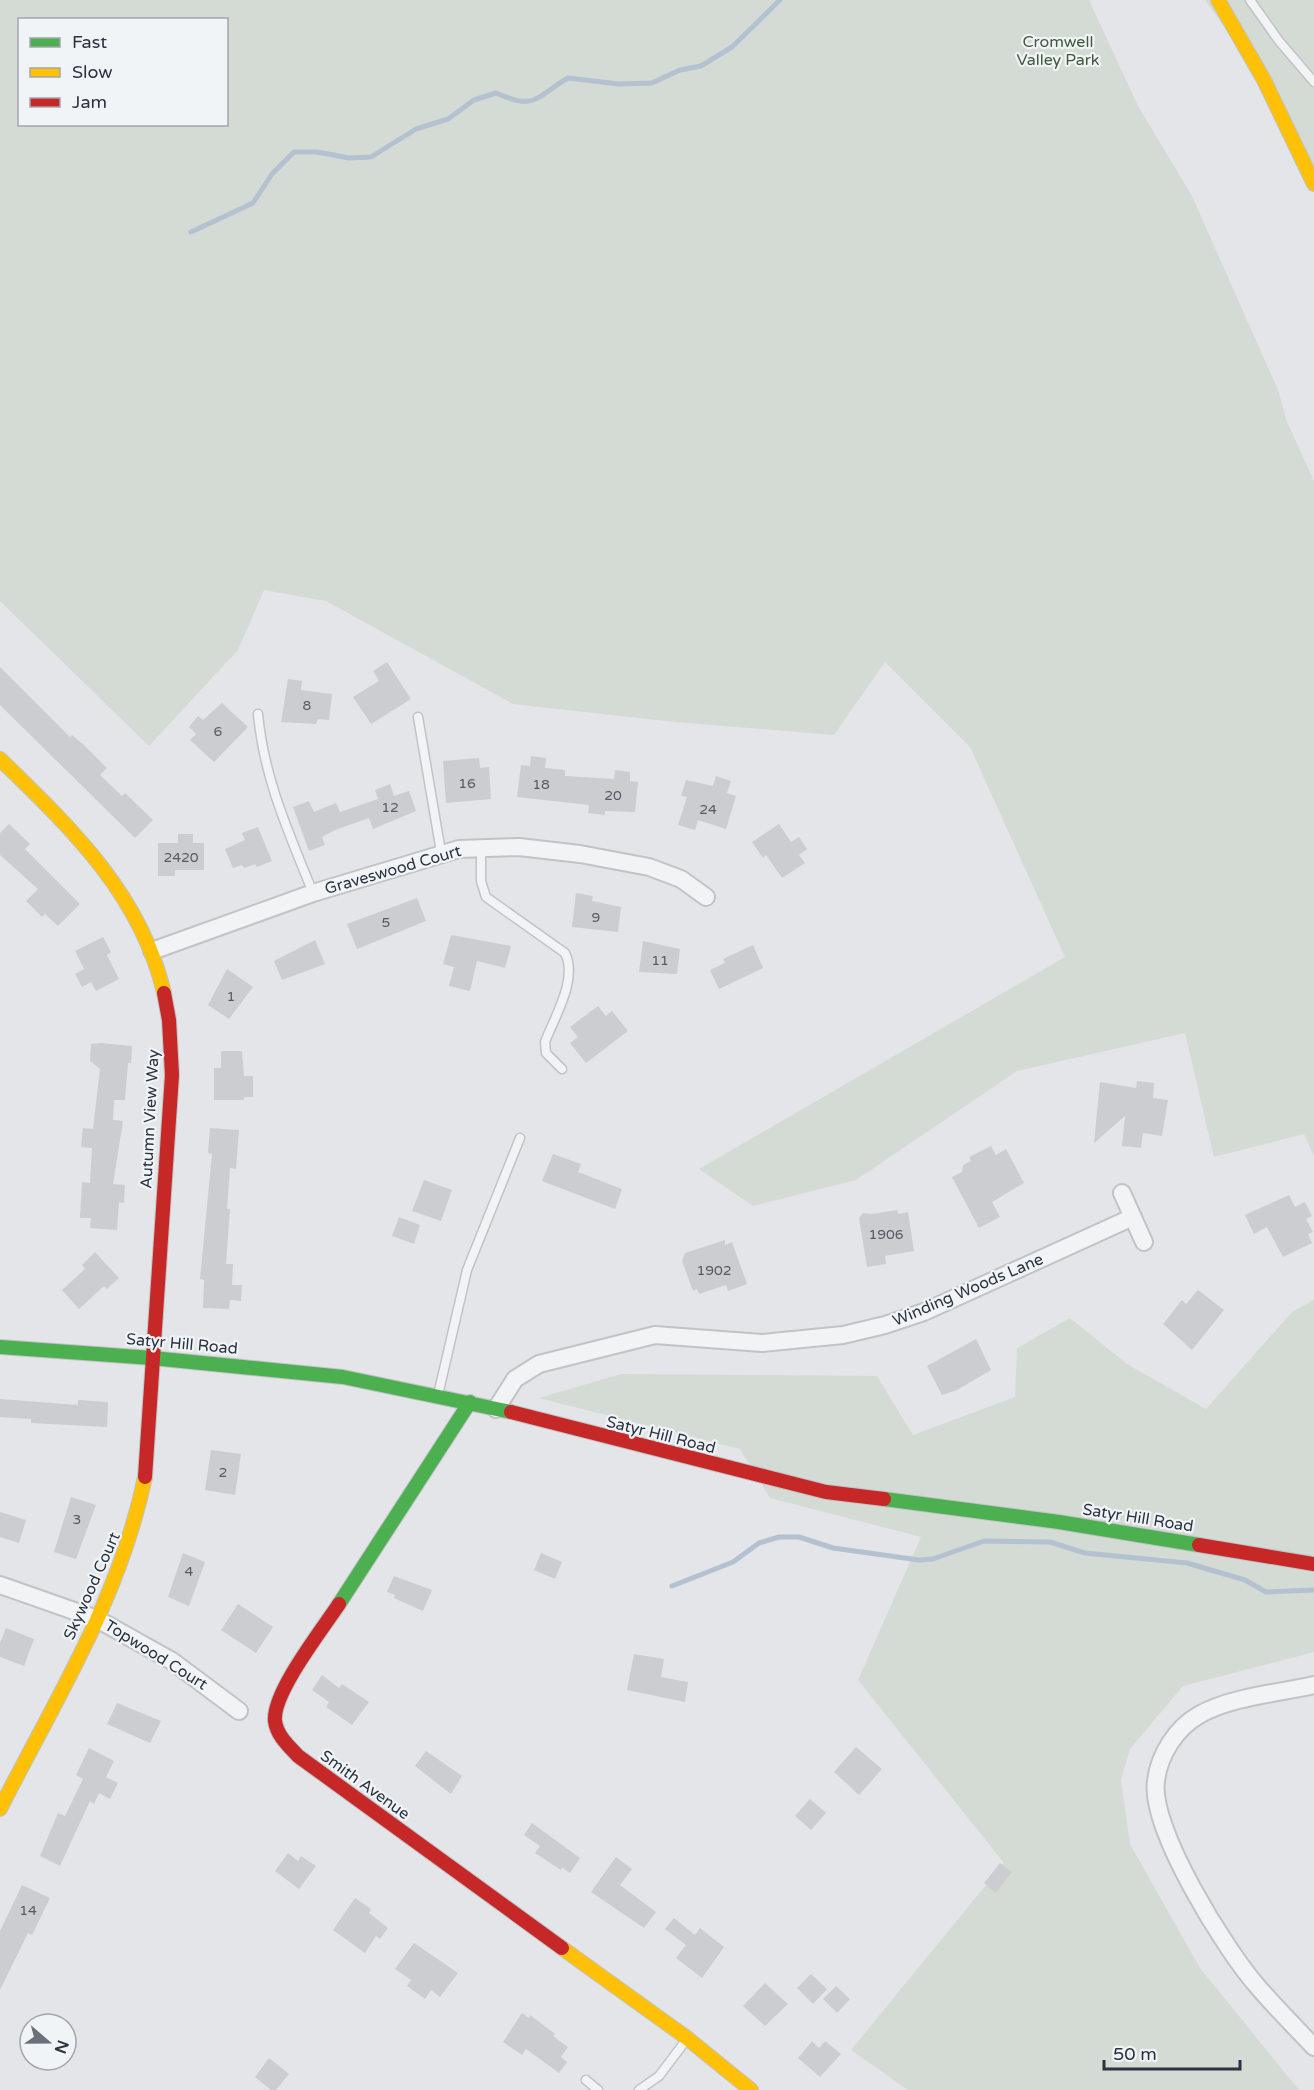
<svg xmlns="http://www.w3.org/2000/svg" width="1314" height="2090" font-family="'Varela Round',sans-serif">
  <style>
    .green { fill: #d4dbd4; fill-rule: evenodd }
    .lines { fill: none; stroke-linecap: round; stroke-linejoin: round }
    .stream { stroke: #b4c1d0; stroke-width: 5 }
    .building { fill: #cccdd0 }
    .lane-casing { stroke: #c1c3c6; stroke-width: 11 }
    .street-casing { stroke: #c1c3c6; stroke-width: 20 }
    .fast-casing { stroke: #c1c3c6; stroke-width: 16 }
    .slow-casing { stroke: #c1c3c6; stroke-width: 16 }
    .jam-casing { stroke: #c1c3c6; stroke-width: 16 }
    .lane { stroke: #f2f3f5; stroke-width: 8 }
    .street { stroke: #f2f3f5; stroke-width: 16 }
    .fast { stroke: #4caf50; stroke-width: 14 }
    .slow { stroke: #ffc107; stroke-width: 14 }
    .jam { stroke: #c62828; stroke-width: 14 }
    .labels { text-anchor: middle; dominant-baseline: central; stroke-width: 4.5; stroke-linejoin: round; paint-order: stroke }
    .number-label { font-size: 14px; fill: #545a65 }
    .park-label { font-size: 16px; fill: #405a3a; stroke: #f1f4f7 }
    .street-label { font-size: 16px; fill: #2b3340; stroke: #f1f4f7 }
  </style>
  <rect width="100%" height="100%" fill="#e3e5e8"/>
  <path class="green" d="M0,0H1089L1138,106L1192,196L1278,390L1287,422L1314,481V1156L1304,1134L1214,1157L1185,1033L1017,1071L856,1180L753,1206L699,1169L1065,957L970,747L885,662L834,735L675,722L513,704L326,601L264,590L238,650L149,746L0,601ZM20,20H226V124H20Z
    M1205,0H1314V187L1270,91Z
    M1314,1300V1652L1183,1686L1130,1749L1121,1780L1130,1844L1200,1968L1299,2090H908L851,2050L1004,1863L858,1680L921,1537L770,1498L740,1449L539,1398L621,1374L877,1376L913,1435L1015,1397L1017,1348L1070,1318L1127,1364L1206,1409L1292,1312Z"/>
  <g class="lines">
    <path class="stream" d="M191,232L253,203L272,174L294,152H317L349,158L371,157L416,129L448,119L474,100L496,93C536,111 535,97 568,78L619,84L652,83L680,70L701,66L732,47L780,0
      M672,1586L733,1562L759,1543L779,1537H799L833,1548L919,1560L933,1559L984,1541L1050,1542L1085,1553L1187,1563L1245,1580L1266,1592L1314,1590"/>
  </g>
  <path class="building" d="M387,662L411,699L371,724L353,697L379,681L373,671Z
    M0,667L70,737L72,735L84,745L107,768L100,775L122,796L125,793L153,820L135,838L0,705Z
    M288,679L302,681L301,690L332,694L329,720L318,719L316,724L281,722Z
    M222,703L248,727L214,762L190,740L196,734L189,727L198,716L203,720Z
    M531,756L546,758L545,768L565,770V776L614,779L615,770L630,772V781L638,782L635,812L605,811V815L588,813L589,805L517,797L521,765L530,766Z
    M479,758L480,768L489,767L491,799L446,803L443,761Z
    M716,776L731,781L727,793L736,796L726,829L698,820L695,830L678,825L687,797L681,796L686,780L713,786Z
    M390,784L394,796L409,791L416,811L373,829L369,818L335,830L322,837L325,845L309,851L293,807L309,801L314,812L336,803L340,812L378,799L375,790Z
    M9,824L30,844L25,849L80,904L58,926L45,914L42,917L26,901L38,889L0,855V833Z
    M779,824L791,842L799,837L807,849L799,855L805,863L782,878L766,855L763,858L752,842Z
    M258,827L272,861L257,867L255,864L244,868L242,865L233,868L225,849L245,840L242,833Z
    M178,834H193V843H204V870H175V876H158V843H178Z
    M576,893L593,896L592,901L621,907L618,932L572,927Z
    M417,898L426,921L357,949L347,924Z
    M451,935L511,946L505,968L477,961L470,991L449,986L454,967L443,964Z
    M103,937L111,952L107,955L119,979L96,991L91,982L82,987L75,974L84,969L75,951Z
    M315,940L325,964L282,980L274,961Z
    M643,941L680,949L677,974L639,972Z
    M753,945L763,968L719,989L710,970L725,963L723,959Z
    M227,969L253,987L229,1019L208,1005Z
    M598,1006L606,1016L612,1011L628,1031L586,1063L570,1043L578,1037L570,1027Z
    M101,1043L132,1046L131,1063H128L125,1100H114L113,1120L123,1121L113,1184L125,1185L124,1203L119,1202L117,1230L90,1228L91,1218H80L82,1182L90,1183L92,1148L81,1147L83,1128L93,1129L100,1069L90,1061L91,1044Z
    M221,1051H242L244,1076H253V1097H244V1100H214V1068H221Z
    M1137,1081L1154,1083L1153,1098L1168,1100L1162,1136L1143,1133L1141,1148L1122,1146L1125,1116L1094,1143L1100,1082L1136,1088Z
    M210,1128L239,1130L236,1169L230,1168L227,1209H230L226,1264H233L232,1285H242L241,1301L230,1300L229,1309L203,1308L204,1280L200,1279L212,1154L208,1153Z
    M991,1146L996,1155L1006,1149L1024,1183L992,1202L1000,1217L979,1228L952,1177L962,1172L963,1165L971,1161L969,1157Z
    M553,1154L581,1164L578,1172L622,1189L615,1209L542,1181Z
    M424,1180L452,1190L441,1221L412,1211Z
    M1289,1195L1295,1207L1305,1202L1312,1216L1306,1219L1313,1232L1308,1234L1312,1243L1283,1257L1267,1227L1254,1234L1245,1215Z
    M897,1210L898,1214L908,1212L914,1251L885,1256L886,1264L867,1267L859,1218L863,1213L872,1214Z
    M399,1217L420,1225L414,1244L392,1236Z
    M725,1240V1245L732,1242L747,1284L728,1291L726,1285L699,1294L697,1289L693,1291L682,1261L685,1253Z
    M95,1252L119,1278L107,1289L104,1286L79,1309L62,1290L85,1269L82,1265Z
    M1198,1290L1224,1310L1192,1350L1163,1324L1182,1300L1186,1304Z
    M976,1339L991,1370L957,1390L942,1395L927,1366Z
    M0,1399L78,1405V1400L108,1402L107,1427L31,1423V1419L0,1417Z
    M211,1450L241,1454L235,1495L205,1490Z
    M71,1497L96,1505L76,1559L54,1552Z
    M0,1512L26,1520L19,1543L0,1537Z
    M183,1553L205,1562L189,1606L168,1597Z
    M541,1553L562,1562L555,1579L534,1570Z
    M394,1576L432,1590L423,1611L394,1598L395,1595L387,1592Z
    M238,1604L273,1627L256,1653L221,1630Z
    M6,1628L34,1639L24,1666L0,1657V1643Z
    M634,1654L664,1659L661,1677L688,1682L685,1702L627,1690Z
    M322,1675L339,1688L342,1684L369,1702L352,1725L326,1707L329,1702L312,1690Z
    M117,1703L161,1721L150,1743L107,1724Z
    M856,1747L882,1769L859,1795L834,1772Z
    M89,1748L114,1761L106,1777L118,1783L110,1799L99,1793L94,1804L90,1801L60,1866L40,1856L58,1813L65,1816L83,1779L76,1775Z
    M426,1751L462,1776L451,1794L415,1766Z
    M810,1799L826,1813L811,1830L795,1816Z
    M532,1823L580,1858L570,1873L562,1867L561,1870L535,1853L540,1846L524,1835Z
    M288,1853L298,1861L301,1856L316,1866L299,1889L275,1871Z
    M616,1857L632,1869L620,1885L656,1912L644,1928L591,1892Z
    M1000,1863L1012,1872L996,1893L984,1883Z
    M22,1885L50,1898L32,1935L28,1933L0,1990V1931Z
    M355,1898L371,1909L369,1913L388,1928L380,1939L376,1936L365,1953L333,1930Z
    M674,1918L695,1935L700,1928L724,1947L702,1978L676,1958L686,1945L665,1929Z
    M414,1943L458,1973L440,1997L431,1990L425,1999L407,1986L411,1980L395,1969Z
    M811,1974L827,1989L813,2004L797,1988Z
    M765,1983L788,2004L765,2026L743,2006Z
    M836,1986L850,1999L837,2013L823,1999Z
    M522,2013L529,2018L530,2015L555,2034L553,2036L568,2047L561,2057L567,2062L559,2073L526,2049L522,2055L503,2042Z
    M812,2041L819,2048L825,2041L841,2054L820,2077L798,2058Z
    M269,2058L289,2074L276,2090H271L255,2077Z"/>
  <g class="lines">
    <defs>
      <path id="lane" d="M1250,0L1279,41L1314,82
        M258,714C264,779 289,833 313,893
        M418,717L441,852
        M481,847V881L486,897L565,953C578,979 555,1016 545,1042L546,1053L562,1069
        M438,1395L467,1270L520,1138
        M586,2080L598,2090
        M639,2090L659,2076L687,2039"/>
      <path id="street" d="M152,951L313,893L459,849L519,847L580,854L649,867L681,879L706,897
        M1122,1193L1144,1242
        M496,1409L515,1379L539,1364L655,1335L762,1343L843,1335L885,1325L924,1312L1133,1217
        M0,1585L97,1619L172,1661L239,1711
        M1314,1685C1279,1693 1230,1697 1199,1715C1176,1728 1159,1755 1156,1781C1149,1828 1226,1951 1258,1987C1276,2008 1295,2027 1314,2047"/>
      <path id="fast" d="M0,1347L152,1358L343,1377L511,1412
        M884,1499L1059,1522L1199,1545
        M339,1604L470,1402"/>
      <path id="slow" d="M1218,0L1264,80L1314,184
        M0,759C70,827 141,894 164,993
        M0,1809C56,1698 119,1601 145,1477
        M562,1948L687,2038L751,2090"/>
      <path id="jam" d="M511,1412L826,1492L884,1499
        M145,1477L172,1075L169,1020L164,993
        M1199,1545L1314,1564
        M339,1604C322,1630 272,1693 275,1721C277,1736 289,1746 298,1756L562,1948"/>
    </defs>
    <use href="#lane" class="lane-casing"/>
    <use href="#street" class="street-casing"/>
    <use href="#fast" class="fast-casing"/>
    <use href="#slow" class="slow-casing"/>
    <use href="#jam" class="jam-casing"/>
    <use href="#lane" class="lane"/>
    <use href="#street" class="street"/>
    <use href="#fast" class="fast"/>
    <use href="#slow" class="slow"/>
    <use href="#jam" class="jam"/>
  </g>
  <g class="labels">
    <g class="number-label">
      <text x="307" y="705">8</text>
      <text x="218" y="731">6</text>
      <text x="467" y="783">16</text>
      <text x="541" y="784">18</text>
      <text x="613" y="795">20</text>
      <text x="390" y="807">12</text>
      <text x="708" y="809">24</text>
      <text x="181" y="857">2420</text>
      <text x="596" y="917">9</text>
      <text x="386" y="922">5</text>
      <text x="660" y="960">11</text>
      <text x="231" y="996">1</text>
      <text x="886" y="1234">1906</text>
      <text x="714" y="1270">1902</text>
      <text x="223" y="1472">2</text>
      <text x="77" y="1519">3</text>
      <text x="189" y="1571">4</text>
      <text x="28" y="1910">14</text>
    </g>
    <g class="park-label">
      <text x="1058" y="42">Cromwell<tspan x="1058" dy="18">Valley Park</tspan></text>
    </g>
    <g class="street-label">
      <text transform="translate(393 870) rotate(-16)">Graveswood Court</text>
      <text transform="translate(150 1119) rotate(-87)">Autumn View Way</text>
      <text transform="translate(968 1290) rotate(-23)">Winding Woods Lane</text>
      <text transform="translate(182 1344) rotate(5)">Satyr Hill Road</text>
      <text transform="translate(661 1435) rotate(14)">Satyr Hill Road</text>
      <text transform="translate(1138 1518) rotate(9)">Satyr Hill Road</text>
      <text transform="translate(92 1586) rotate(-66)">Skywood Court</text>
      <text transform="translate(156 1655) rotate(32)">Topwood Court</text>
      <text transform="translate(365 1785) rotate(36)">Smith Avenue</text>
    </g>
  </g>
  <rect x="18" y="18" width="210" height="108" fill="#f1f4f7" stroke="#a2a7ae" stroke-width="1.5"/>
  <rect x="30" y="38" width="30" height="9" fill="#4caf50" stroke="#a2a7ae" stroke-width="1.5"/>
  <text x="72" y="48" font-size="18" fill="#2b3340">Fast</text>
  <rect x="30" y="68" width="30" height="9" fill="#ffc107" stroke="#a2a7ae" stroke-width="1.5"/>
  <text x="72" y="78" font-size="18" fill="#2b3340">Slow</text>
  <rect x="30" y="98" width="30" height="9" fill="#c62828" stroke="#a2a7ae" stroke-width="1.5"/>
  <text x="72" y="108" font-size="18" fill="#2b3340">Jam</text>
  <g transform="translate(48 2042) rotate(110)"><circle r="28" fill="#f1f4f7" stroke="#a2a7ae" stroke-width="1.5"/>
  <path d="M0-4.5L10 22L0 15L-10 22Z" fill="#6b717b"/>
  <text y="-9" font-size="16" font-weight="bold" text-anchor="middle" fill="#2b3340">N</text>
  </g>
  <path d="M1104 2060v9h136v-9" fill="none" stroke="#2b3340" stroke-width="3"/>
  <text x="1113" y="2060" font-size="18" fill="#2b3340" stroke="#f1f4f7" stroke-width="4.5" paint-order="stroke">50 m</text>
</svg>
